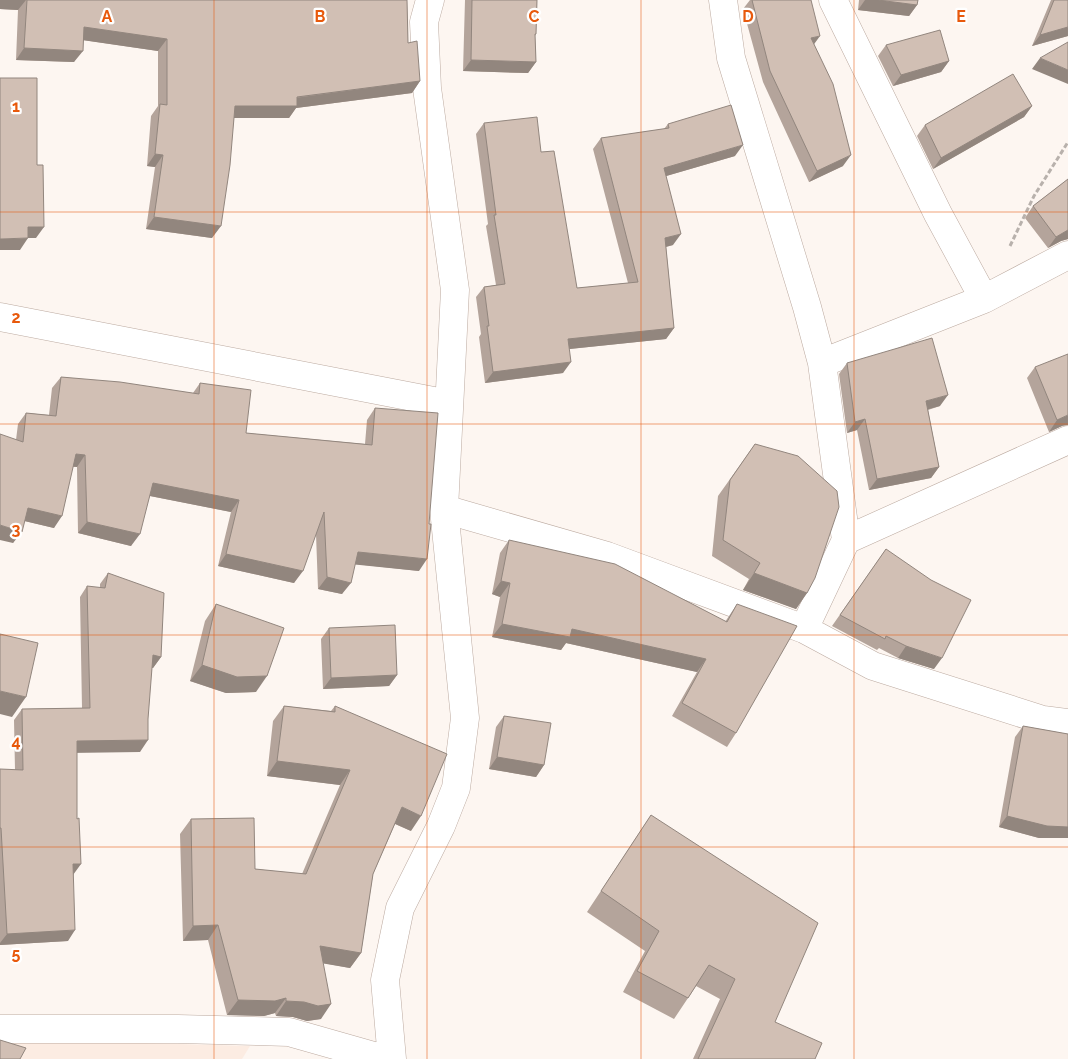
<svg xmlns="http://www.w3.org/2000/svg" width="1068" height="1059" font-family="Raleway,sans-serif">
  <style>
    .built { fill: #fcece2 }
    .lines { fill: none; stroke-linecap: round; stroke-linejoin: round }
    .minor-casing { stroke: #bcaaa0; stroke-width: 29 }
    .path { stroke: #b8b1ac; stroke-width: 3; stroke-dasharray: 5 2.5; stroke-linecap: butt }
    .minor { stroke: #fff; stroke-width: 28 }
    .wall { fill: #b4a49b }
    .shaded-wall { fill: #92867e }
    .building { fill: #d1bfb4; stroke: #92867e }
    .grid { fill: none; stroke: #e8590c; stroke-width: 1; stroke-opacity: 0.55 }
    .grid-label { font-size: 16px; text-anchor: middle; font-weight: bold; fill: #e8590c; stroke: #fff; stroke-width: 4.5; stroke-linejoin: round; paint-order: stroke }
  </style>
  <rect width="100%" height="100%" fill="#fdf6f1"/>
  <path class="built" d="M0,1039L250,1046L242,1059H0Z"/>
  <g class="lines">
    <defs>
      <path id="minor" d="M833,0L938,214L984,299
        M0,317L449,404
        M822,363L984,299L1068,255
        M444,509L607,556L804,629L846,540L822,363L807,307L731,58L723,0
        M846,540L1068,440
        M804,629L873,666L1043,720L1068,723
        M0,1029H178L289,1032L384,1059
        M392,1059L385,980L400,908L441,826L456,788L465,718L444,509L455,290L427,88L424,22L430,0"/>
    </defs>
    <use href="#minor" class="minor-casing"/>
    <path class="path" d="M1010,246L1034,196L1068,142"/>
    <use href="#minor" class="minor"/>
  </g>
  <path class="wall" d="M0,0H407L408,43L420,81L412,93L296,108L289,118H234L212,238L146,229L155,167L147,166L151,116L158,106V51L83,40L74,62L16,60L18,10L0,9Z
    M465,0H537L536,34L535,36L536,62L528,73L463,71Z
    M750,0H811L814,44L843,166L809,182L763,82L743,9Z
    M859,0H918L917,5L909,16L858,10Z
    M1051,0H1068V36L1032,46Z
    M886,45L949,61L941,72L893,86L878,56Z
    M1032,106L1024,117L933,169L917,136L925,125Z
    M484,123L541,152L577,288L628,283L593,149L601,138L664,129L668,124L735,156L666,176L673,245L666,247L674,328L666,339L569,349L563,373L485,383L479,337L481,334L476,297L484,287L496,285L486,226L488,224L476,134Z
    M1068,179V239L1061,241L1048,248L1025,218L1033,206Z
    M847,363L940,406L928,410L939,467L931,478L869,490L857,430L847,433L839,374Z
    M1035,367L1062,426L1049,432L1027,378Z
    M61,377L193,393L200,383L246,433L365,444L367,420L375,408L419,571L355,564L342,594L318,589L316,534L294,583L218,566L231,512L150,496L131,546L78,533L77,467H73L54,528L25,521L13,543L16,440L18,424L26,413L49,415L52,388Z
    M755,444L807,593L796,609L743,590L749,579L712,556L718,496Z
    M509,540L725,622L737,604L736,733L727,747L672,716L697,672L566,643L561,650L492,637L500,597L492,594L500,553Z
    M886,549L934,669L898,658L879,648L877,650L832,626Z
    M108,573L161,657L153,668H152L140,752H77L73,875L68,941L0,945V769L15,770L14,720L22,709L82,708L80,597L87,586L100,588V584Z
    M216,604L256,692L226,693L190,681L205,621Z
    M329,628L397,675L389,686L323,689L321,639Z
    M284,706L331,711L335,706L411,831L395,824L373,874L361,953L350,968L323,963L321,1019L307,1021L293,1017L276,1016L275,1013L264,1016L227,1015L208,940L183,941L180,834L191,819L255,869L302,874L340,785L267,776L273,721Z
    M504,716L544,765L536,777L489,769L496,727Z
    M1023,726L1068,734V838H1039L999,827L1015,737Z
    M651,815L775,1022L815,1059H693L720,999L696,986L674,1019L623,992L645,951L587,912Z"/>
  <path class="shaded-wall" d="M0,0H26L18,10L0,9Z
    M865,0H878L917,5L909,16L858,10Z
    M84,27L167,39L158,51L75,39Z
    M1068,27V36L1032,46L1040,35Z
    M820,36L812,47L811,38Z
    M24,48L83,51L74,62L16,60Z
    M1040,58L1068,70V84L1032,69Z
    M471,60L536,62L528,73L463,71Z
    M949,61L941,72L893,86L901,75Z
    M420,81L412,93L296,108L289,118H227L235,106Z
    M1032,106L1024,117L933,169L941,158Z
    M743,145L735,156L656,179L664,168Z
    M155,154L163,155L155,167L147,166Z
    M851,155L843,166L809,182L817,171Z
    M154,217L221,226L212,238L146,229Z
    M28,227H44L36,238H20Z
    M1068,230V239L1061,241L1048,248L1056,237Z
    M681,234L673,245L657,249L665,238Z
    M28,238L20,250H0V239Z
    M674,328L666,339L560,350L568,339Z
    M571,362L563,373L485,383L493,372Z
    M948,395L940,406L918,412L926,401Z
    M1068,415V425L1062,426L1049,432L1057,420Z
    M865,419L857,430L847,433L855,422Z
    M76,454L85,455L77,467L68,466Z
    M939,467L931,478L869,490L877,479Z
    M153,483L239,500L231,512L145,495Z
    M28,508L62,516L54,528L20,520Z
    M87,522L140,534L131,546L78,533Z
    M0,525L22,532L13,543L0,540Z
    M358,552L427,559L419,571L350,564Z
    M226,554L303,571L294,583L218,566Z
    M754,573L807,593L796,609L743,590Z
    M327,577L351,583L342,594L318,589Z
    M501,581L510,583L500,597L492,594Z
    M502,624L572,629L706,659L697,672L566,643L561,650L492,637Z
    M906,646L942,658L934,669L898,658Z
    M153,655L161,657L153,668L145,666Z
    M202,665L267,676L256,692L226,693L190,681Z
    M397,675L389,686L323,689L331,678Z
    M0,691L26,697L12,717L0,714Z
    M148,740L140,752L69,753L77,741Z
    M497,757L544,765L536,777L489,769Z
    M277,761L350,770L340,785L267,776Z
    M402,807L421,816L411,831L391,822Z
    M1007,816L1068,827V838H1039L999,827Z
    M73,864H81L73,875Z
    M218,925L208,940L183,941L193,926Z
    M75,930L68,941L0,945V943L7,934Z
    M320,946L361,953L350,968L309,961Z
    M286,998L275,1013L264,1016L227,1015L238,1000Z
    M286,1001L331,1004L321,1019L307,1021L293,1017L276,1016Z"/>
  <path class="building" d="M27,0H407L408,43L417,41L420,81L297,97V106H235L230,165L221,226L154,217L163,155L155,154L160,104L167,105V39L84,27L83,51L24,48Z
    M472,0H537L536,34H535L536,62L471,60Z
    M752,0H811L820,36L811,38L833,84L851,155L817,171L770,71Z
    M878,0H918L917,5Z
    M1054,0H1068V27L1040,35Z
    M940,30L949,61L901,75L886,45Z
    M1068,42V70L1040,58Z
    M1013,74L1032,106L941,158L925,125Z
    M0,78H37V165H43L44,227H28V238L0,239Z
    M731,105L743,145L664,168L681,234L665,238L674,328L568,339L571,362L493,372L487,326H489L484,287L505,284L494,215H496L484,123L537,117L541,152L554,151L577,288L638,282L601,138L669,128L668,124Z
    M1068,179V230L1056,237L1033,206Z
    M932,338L948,395L926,401L939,467L877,479L865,419L855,422L847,363Z
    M1068,354V415L1057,420L1035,367Z
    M61,377L120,382L199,394L200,383L251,390L246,433L372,445L375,408L438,413L429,524H431L427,559L358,552L351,583L327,577L324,512L303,571L226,554L239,500L153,483L140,534L87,522L85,455L76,454L62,516L28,508L22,532L0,525V434L23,442L26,413L56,416Z
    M755,444L798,456L837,491L839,507L815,578L807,593L754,573L760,563L723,540L730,480Z
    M509,540L615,564L727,622L737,604L797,626L736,733L682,703L706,659L572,629L570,637L502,624L510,583L501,581Z
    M886,549L931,580L971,600L942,658L906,646L886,636L885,639L840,615Z
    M108,573L164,593L161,657L153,655L148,719V740L77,741V819L79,818L81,864H73L75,930L7,934L1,828H0V769L23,770L22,709L90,708L87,586L105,588Z
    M216,604L284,628L267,676L237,677L202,665Z
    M395,625L397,675L331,678L329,628Z
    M0,634L38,643L26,697L0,691Z
    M284,706L335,712V706L447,754L421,816L402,807L373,874L361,953L320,946L331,1004L318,1006L304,1002L286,1001V998L275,1001L238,1000L218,925L193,926L191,819L254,818L255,869L306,874L350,770L277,761Z
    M504,716L551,723L544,765L497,757Z
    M1023,726L1068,734V827L1047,826L1007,816Z
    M651,815L818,923L775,1022L822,1043L815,1059H698L735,979L709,965L688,998L637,971L659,931L601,891Z
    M0,1040L26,1048L20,1059H0Z"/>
  <path class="grid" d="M214,0V1059M427,0V1059M641,0V1059M854,0V1059M0,212H1068M0,424H1068M0,635H1068M0,847H1068"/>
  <g class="grid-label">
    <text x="107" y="22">A</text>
    <text x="320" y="22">B</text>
    <text x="534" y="22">C</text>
    <text x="748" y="22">D</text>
    <text x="961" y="22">E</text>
    <text x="16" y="112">1</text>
    <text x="16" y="323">2</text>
    <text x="16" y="535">3</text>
    <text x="16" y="747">4</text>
    <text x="16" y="959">5</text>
  </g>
</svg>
